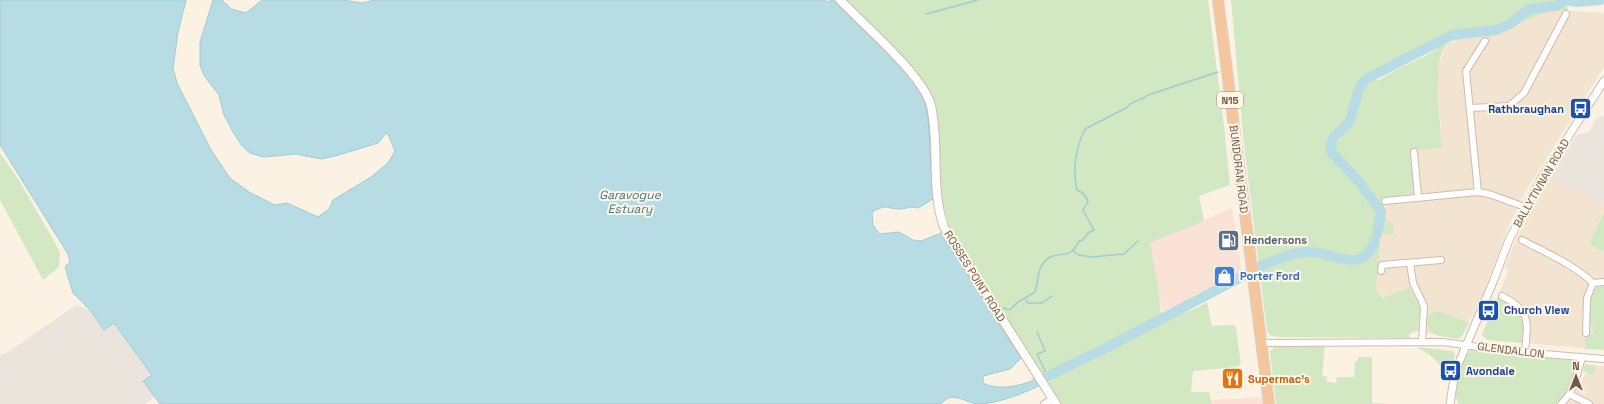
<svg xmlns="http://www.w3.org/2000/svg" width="1604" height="404" font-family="'Space Grotesk',sans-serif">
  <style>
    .residential { fill: #f2e4d1 }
    .commercial { fill: #fbe2d7 }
    .industrial { fill: #eae4dd }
    .green { fill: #d1e8c2; fill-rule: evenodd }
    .water { fill: #b8dce3; stroke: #9fcbd5 }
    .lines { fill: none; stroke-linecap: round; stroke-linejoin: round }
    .stream { stroke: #9fcbd5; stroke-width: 1.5 }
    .river { stroke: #b8dce3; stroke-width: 10 }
    .minor-casing { stroke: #cebcad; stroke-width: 8 }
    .tertiary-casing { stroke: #cebcad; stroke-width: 9 }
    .secondary-casing { stroke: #d1bcaa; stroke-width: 10 }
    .trunk-casing { stroke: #d8d1cc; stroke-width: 12 }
    .minor { stroke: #fff; stroke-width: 6 }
    .tertiary { stroke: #fff; stroke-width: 7 }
    .secondary { stroke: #fff; stroke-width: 8 }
    .trunk { stroke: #f5c69c; stroke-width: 10 }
    .labels { text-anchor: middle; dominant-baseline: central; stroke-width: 4; stroke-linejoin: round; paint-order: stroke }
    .shield { fill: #fef6e8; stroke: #9c8879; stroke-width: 1 }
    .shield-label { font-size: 10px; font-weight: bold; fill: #72594a }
    .transit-label { font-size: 11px; font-weight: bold; fill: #164399; stroke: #fef6e8; text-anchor: start }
    .street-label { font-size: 11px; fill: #72594a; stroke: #fef6e8 }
    .service-label { font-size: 11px; font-weight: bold; fill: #4e5e75; stroke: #fef6e8; text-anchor: start }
    .shop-label { font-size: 11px; font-weight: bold; fill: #366cbe; stroke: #fef6e8; text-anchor: start }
    .food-label { font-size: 11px; font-weight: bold; fill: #c56008; stroke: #fef6e8; text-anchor: start }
    .water-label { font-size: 12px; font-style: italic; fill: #457985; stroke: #fef6e8 }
  </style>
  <rect width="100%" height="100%" fill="#fbf2e3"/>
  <path class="residential" d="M1559,10L1604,13V67L1523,196L1507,230L1483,294L1462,336L1458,339L1417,331L1409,334L1378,292L1376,287L1380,246L1375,241L1377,234H1384L1386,220L1383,198L1413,195L1421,193L1417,150L1442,148L1437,71L1446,45L1456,39L1489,36L1501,33L1548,11Z
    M1549,178L1604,204V212L1589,244L1604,251V350L1488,340L1482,335L1509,269L1505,267L1513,245Z
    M1596,366H1604V404H1566L1578,389L1586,372L1593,376Z"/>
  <path class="commercial" d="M1232,208L1242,273L1190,297V301L1173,309L1162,312L1150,243Z
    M1263,397L1264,404H1212V400Z"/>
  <path class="industrial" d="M1601,116H1604V204L1549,178L1576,135L1589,132L1595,120Z
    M76,305L90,310L104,330L114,323L152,375L143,381L155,397L145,404H0V355L8,352Z"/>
  <path class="green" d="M845,0H1208L1224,126L1230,185L1199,196L1204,221L1150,243L1158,285L1161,316L1104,349L1063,365L1042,378L952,235L942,202L931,96Z
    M1231,0H1565L1560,1L1567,6L1568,10L1548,11L1515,26L1525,9L1501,24L1479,31L1487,36C1476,37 1454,34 1446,45C1431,65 1441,123 1442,148L1417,150L1421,193L1383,198L1386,220L1393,224V234H1377C1357,272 1342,252 1310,249L1318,256L1341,261L1343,264C1366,262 1367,263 1376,242L1380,245L1376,287L1378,293L1383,298L1409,288L1418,304L1420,310L1417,331L1409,334L1410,338L1279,337L1271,336L1267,331L1244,145ZM1433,40L1437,49C1418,61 1396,68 1378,81L1370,74L1397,61Z
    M0,153L20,182L55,243L60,253L59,267L43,280L0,200Z
    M1604,212V251H1602L1589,244Z
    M1604,285V350L1585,349V335L1593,334V327L1589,324C1589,308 1585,290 1604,285Z
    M1498,297C1522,308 1527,315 1523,343L1488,340L1482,335Z
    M1207,302L1212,326L1234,325L1236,328L1241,364L1237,367L1193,371L1191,392H1209L1212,404H1060L1046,383L1053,380L1056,376L1095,359L1168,318L1197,308Z
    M1438,311L1469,323L1462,336L1458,339C1438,335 1427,339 1427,315Z
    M1325,345L1322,376H1327V382L1336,383L1337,377H1354L1355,361H1358V357H1372V403L1393,404H1276L1270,351L1275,347Z
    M1417,347L1453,351L1455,354L1453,363L1449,364L1444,380C1444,363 1430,355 1417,347Z
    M1471,350L1578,361C1574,383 1573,389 1556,404H1459C1450,394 1462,358 1471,350Z
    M1585,364L1596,366L1593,376L1583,371Z"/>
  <path class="water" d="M0,0H186L178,32L173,68L177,83L211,150L230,178L249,192L275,205L287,203L318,217L329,209L333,200L371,177L388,163L395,151L388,134L386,133L378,143L335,156L321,159L296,154L264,157L250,153L242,146L233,132L224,115L219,95L205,77L200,66V42L213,0H222L231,9L246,13L262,0H342L363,3L374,0H825L827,2L833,0L892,58L911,79L924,99L928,117L933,199L918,208C907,206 908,209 899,209C885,209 889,203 872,212L873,225L879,234L899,232L913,240L921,241L941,233L1021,358L1010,369L983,376V383C999,391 1019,386 1035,380L1039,386C1021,394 997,404 977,404C964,402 952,390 941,404H160L143,381L152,375L114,323L104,330L90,310L73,293L65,267L70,262L68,254L0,145Z"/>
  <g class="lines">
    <path class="stream" d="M926,14L978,0
      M1375,241L1377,234
      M1073,251L1079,255L1091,257L1124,254L1138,241
      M1026,300L1028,303H1042L1052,296
      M999,309L1004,308L1010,310L1018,302L1035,292C1038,284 1037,272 1042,265C1053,249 1062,259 1072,251C1075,249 1077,244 1079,241L1083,240L1088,233L1094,230L1083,210L1088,201L1083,193L1077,190C1072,171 1076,147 1085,129L1126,108C1132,100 1141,101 1148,95L1218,72
      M1037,332L1045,351L1037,354L1045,371V378"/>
    <path class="river" d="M1377,234L1381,212L1360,183L1332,153L1331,144L1334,137L1350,121L1359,88L1366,79L1452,35L1496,30L1510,24L1529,9L1556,6L1566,0L1577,2L1600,0
      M1036,382L1106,348L1262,266C1277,260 1293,251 1310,252C1333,252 1362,276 1375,241"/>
    <defs>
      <path id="minor" d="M1471,108L1509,106L1524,93L1566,14
        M1414,152L1418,197
        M1478,192L1466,71L1485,41
        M1385,201L1478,192L1489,194L1525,207
        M1522,240C1546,253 1573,264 1593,283
        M1410,263L1413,283L1424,306L1422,342
        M1381,271L1382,265L1441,260
        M1593,283L1604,282
        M1502,296C1533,312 1527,322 1525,353
        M1586,333L1587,298L1593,283
        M1261,343L1443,342L1499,350L1604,359
        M1571,395L1589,404
        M1044,404L1052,399
        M1561,404C1577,388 1575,378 1582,358"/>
      <path id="tertiary" d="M1450,404L1455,372L1493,282L1509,240L1541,179L1604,81"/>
      <path id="secondary" d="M840,0C863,24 924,76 931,106C940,146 930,188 944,227L1056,404"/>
      <path id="trunk" d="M1218,0L1269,404"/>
    </defs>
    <use href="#minor" class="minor-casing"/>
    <use href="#tertiary" class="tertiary-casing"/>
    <use href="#secondary" class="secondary-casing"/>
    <use href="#trunk" class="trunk-casing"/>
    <use href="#minor" class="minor"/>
    <use href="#tertiary" class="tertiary"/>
    <use href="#secondary" class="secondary"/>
    <use href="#trunk" class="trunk"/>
  </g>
  <defs>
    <symbol id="bus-square" viewBox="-11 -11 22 22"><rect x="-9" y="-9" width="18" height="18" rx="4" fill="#1a4fb4" stroke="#fef6e8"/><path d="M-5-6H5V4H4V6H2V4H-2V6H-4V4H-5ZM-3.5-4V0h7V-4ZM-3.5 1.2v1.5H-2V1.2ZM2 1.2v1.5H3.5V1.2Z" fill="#fff"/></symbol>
    <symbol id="fuel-square" viewBox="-11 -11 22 22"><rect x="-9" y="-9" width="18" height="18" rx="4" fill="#5c6f8a" stroke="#fef6e8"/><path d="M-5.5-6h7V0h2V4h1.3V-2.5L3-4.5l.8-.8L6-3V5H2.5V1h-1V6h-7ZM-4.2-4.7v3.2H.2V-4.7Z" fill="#fff"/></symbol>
    <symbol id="shop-square" viewBox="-11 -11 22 22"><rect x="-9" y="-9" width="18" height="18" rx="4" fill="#3f7fe0" stroke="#fef6e8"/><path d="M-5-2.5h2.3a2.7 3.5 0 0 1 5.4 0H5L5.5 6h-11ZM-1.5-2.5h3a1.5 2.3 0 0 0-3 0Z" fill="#fff"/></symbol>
    <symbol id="restaurant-square" viewBox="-11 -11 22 22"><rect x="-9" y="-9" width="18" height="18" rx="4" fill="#e8710a" stroke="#fef6e8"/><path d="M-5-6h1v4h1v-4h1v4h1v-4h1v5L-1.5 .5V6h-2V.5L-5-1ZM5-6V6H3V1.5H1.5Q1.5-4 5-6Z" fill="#fff"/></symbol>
  </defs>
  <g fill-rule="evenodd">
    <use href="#bus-square" x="1568" y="96" width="25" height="25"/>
    <use href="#fuel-square" x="1216" y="228" width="25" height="25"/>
    <use href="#shop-square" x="1212" y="264" width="25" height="25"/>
    <use href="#bus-square" x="1476" y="298" width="25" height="25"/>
    <use href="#bus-square" x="1438" y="358" width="25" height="25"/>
    <use href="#restaurant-square" x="1220" y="366" width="25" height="25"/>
  </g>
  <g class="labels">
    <rect class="shield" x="1217" y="92" width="26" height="16" rx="3"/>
    <g class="shield-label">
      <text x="1230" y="100">N15</text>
    </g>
    <g class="transit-label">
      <text x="1564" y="109" text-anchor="end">Rathbraughan</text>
      <text x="1504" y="310">Church View</text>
      <text x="1466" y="371">Avondale</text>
    </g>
    <g class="street-label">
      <text transform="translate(1239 169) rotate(83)">BUNDORAN ROAD</text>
      <text transform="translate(1541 183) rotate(-60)">BALLYTIVNAN ROAD</text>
      <text transform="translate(975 276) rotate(58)">ROSSES POINT ROAD</text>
      <text transform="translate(1511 350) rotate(7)">GLENDALLON</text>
    </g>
    <g class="service-label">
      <text x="1244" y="240">Hendersons</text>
    </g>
    <g class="shop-label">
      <text x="1240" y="276">Porter Ford</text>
    </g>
    <g class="food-label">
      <text x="1248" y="379">Supermac's</text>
    </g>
    <g class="water-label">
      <text x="630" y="195">Garavogue<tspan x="630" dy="14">Estuary</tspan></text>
    </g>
  </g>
  <g transform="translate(1576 376)" stroke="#fef6e8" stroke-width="3" paint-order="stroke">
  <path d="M0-3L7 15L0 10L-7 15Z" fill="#72594a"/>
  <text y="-6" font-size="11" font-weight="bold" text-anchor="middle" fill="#72594a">N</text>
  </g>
</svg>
